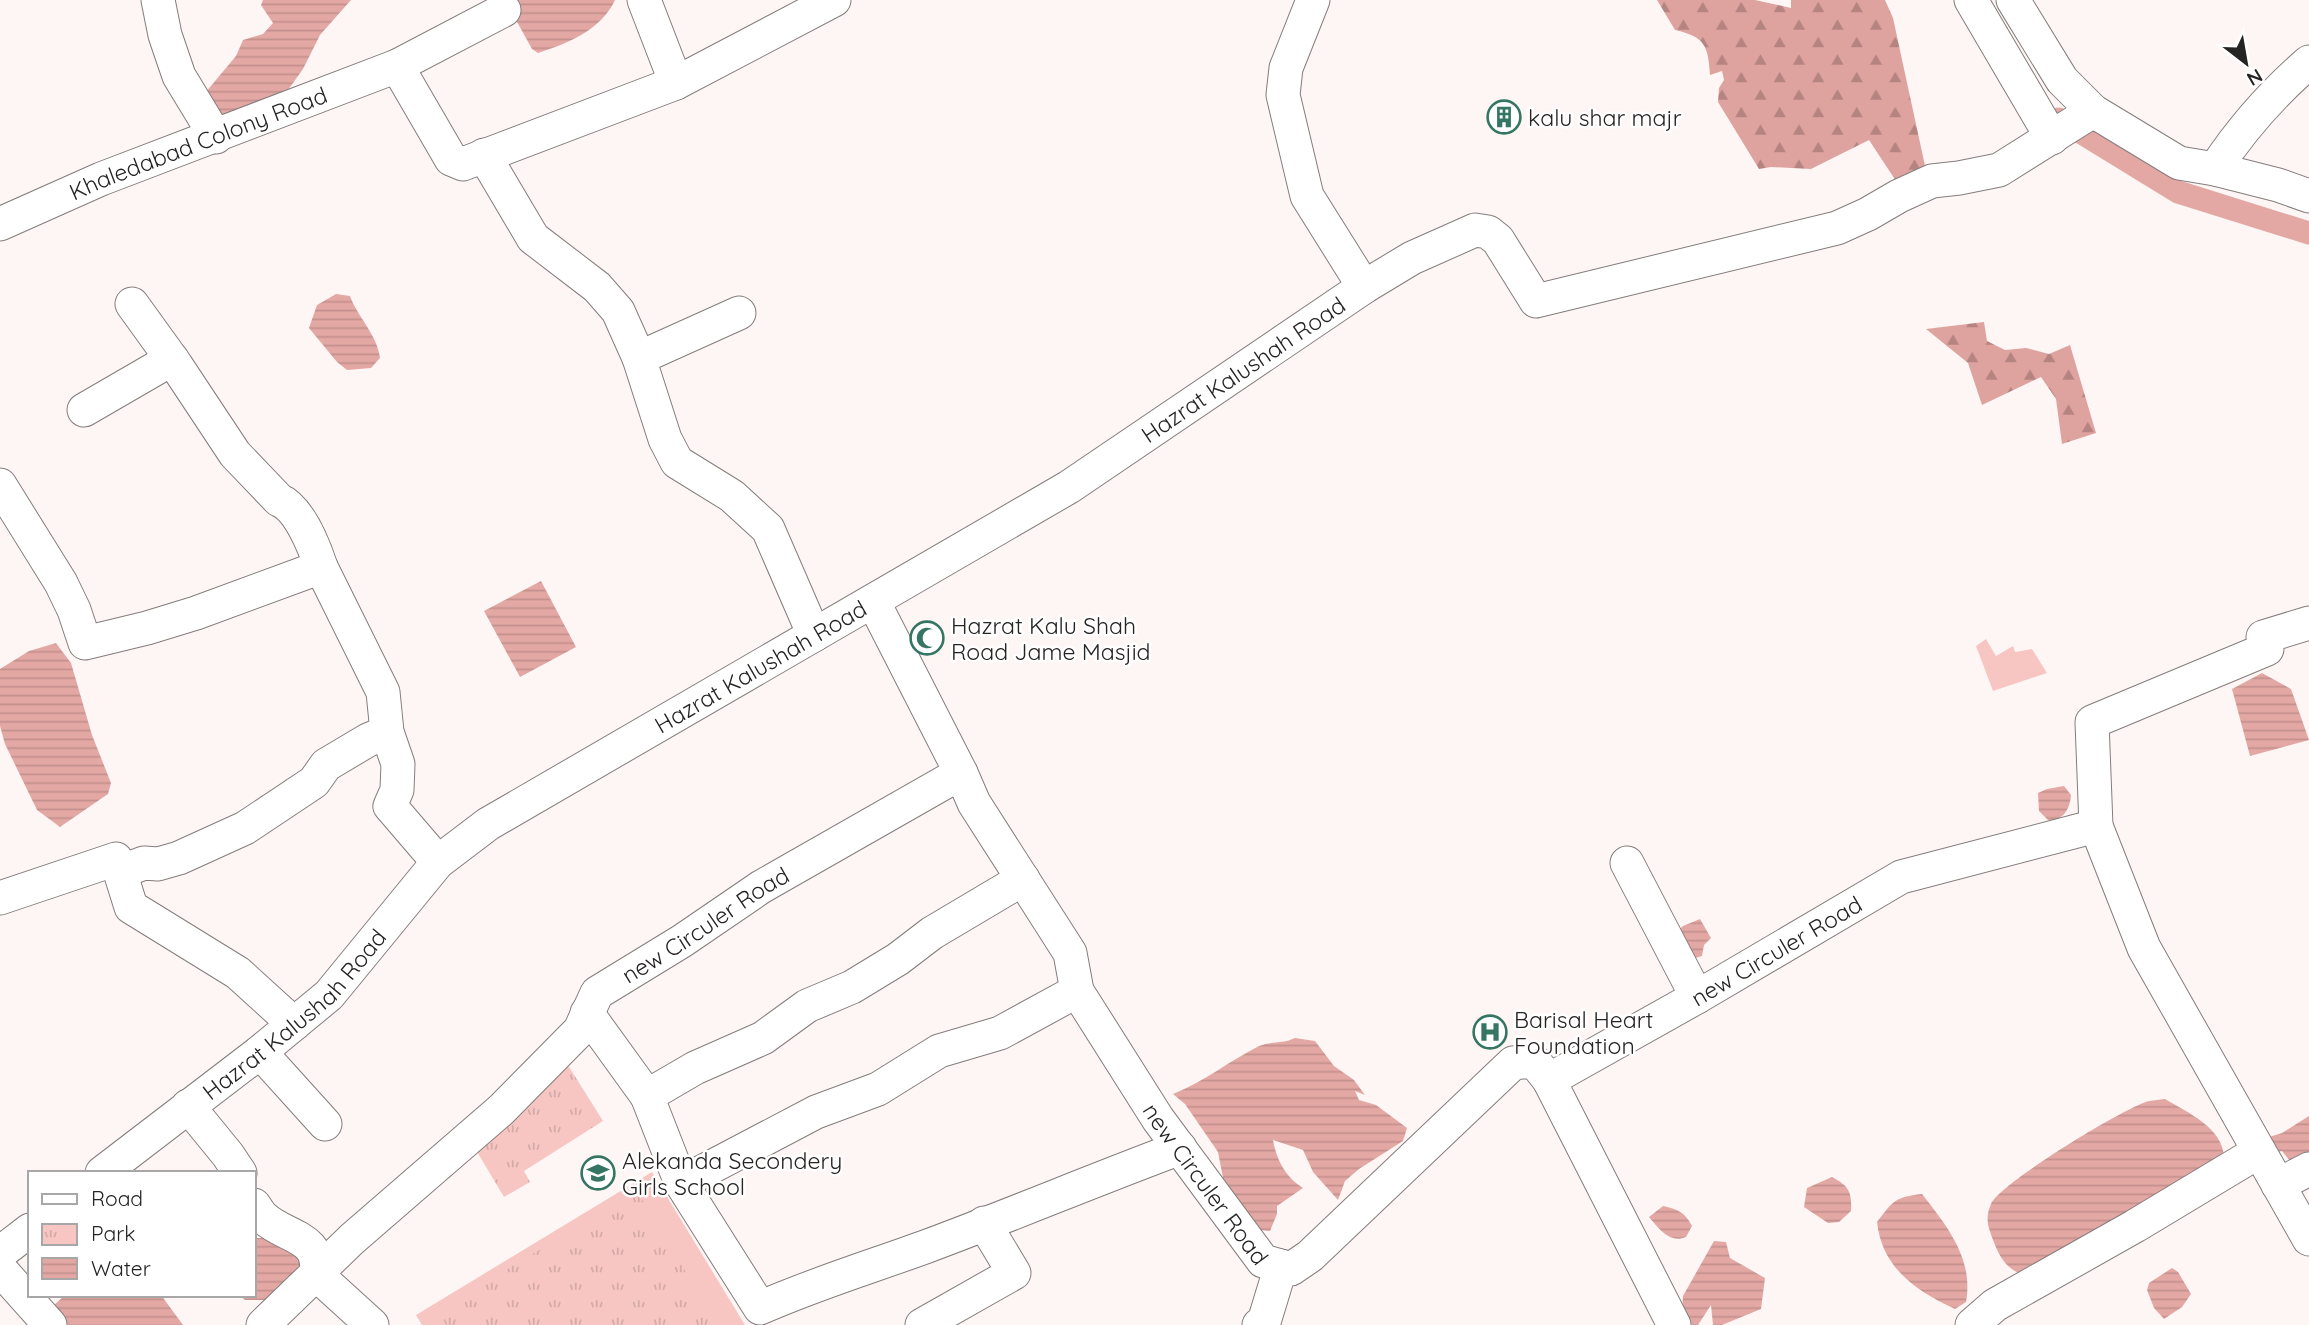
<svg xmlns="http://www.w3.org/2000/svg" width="2309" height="1325" font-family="Quicksand,sans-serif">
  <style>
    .green { fill: #f7c6c3 }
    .forest { fill: url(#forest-firs) }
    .park { fill: url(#park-tufts) }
    .water { fill: url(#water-rules) }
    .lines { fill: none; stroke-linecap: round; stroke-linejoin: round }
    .canal { stroke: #e4a8a4; stroke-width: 23 }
    .minor-casing { stroke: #847d7c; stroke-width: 35 }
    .minor { stroke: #fff; stroke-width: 33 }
    .labels { text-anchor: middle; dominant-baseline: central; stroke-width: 5; stroke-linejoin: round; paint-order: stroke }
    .poi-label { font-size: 23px; fill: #262323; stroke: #fff; text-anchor: start }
    .street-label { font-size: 23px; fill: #262323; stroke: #fff }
  </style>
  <defs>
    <pattern id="forest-firs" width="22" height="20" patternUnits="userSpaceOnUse" patternTransform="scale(1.75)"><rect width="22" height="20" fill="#dfa39f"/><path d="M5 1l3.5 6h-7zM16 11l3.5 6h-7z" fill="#b58481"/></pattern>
    <pattern id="park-tufts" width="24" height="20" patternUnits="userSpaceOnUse" patternTransform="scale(1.75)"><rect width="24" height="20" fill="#f7c6c3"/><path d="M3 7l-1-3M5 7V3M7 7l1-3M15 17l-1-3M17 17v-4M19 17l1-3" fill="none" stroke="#d4aaa7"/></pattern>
    <pattern id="water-rules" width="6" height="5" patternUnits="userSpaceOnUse" patternTransform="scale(1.75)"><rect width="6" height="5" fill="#e4a8a4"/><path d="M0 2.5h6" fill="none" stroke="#c3908d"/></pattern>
  </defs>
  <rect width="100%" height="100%" fill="#fef6f5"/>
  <path class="green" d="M1986,639L1996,656L2013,646L2015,652L2032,649L2047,673L1993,691L1976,646Z
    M652,1172L745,1325H422L416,1315Z"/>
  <path class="forest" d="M1657,0H1755L1791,8V0H1885L1893,18L1927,175L1898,184L1869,140L1811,169L1771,167L1759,169L1718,102L1719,88L1724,80L1722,71L1710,75C1708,45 1705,37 1675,30Z
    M1984,322L1987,341L2005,350L2026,348L2049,354L2070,345L2096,433L2062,444L2056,399L2041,377L1982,405L1968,363L1926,329Z"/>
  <path class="park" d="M561,1054L603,1121L524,1171L530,1182L504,1197L470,1140Z
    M637,1191L718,1325H446L438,1311Z"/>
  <path class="water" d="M263,0H351L320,35L303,69L288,90L267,102L231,116L214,113L205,93L236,56L243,40L263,34L273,23L261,5Z
    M505,0H615C601,30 569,43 538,53L532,49Z
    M336,294L350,296C358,318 377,334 380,358L371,368L347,370L337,362L309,328L317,305Z
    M541,581L576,647L520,677L484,611Z
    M56,643L71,663L92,735L111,783L108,794L60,827L37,810L5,744L0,726V669L29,651Z
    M2262,673L2291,689L2309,740L2250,756L2232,689Z
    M2064,786L2071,795C2070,808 2064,821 2048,820L2039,811L2038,793L2047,789Z
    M1700,919L1711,938L1704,945L1702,956L1688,960L1673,935L1683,926Z
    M1295,1038L1315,1041L1334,1066L1354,1080L1365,1095L1355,1091L1359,1100L1376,1105L1407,1128L1403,1141L1359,1169L1345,1181L1338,1200L1313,1172L1303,1150L1273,1140C1276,1159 1286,1178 1303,1188L1277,1206V1214L1270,1231L1260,1230L1225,1188L1218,1152L1185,1104L1173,1094C1204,1082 1229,1061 1259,1046C1271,1041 1283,1044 1295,1038Z
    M2165,1099C2187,1112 2223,1128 2224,1157L2023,1275C2008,1269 2001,1260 1995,1245C1989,1229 1984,1220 1991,1204C1999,1184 2125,1107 2149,1101C2154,1100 2160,1100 2165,1099Z
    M2309,1116V1164L2290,1161L2282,1151L2270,1154L2269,1137L2282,1133Z
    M1832,1177C1849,1186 1852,1192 1851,1211L1839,1222L1828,1223L1804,1207L1807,1188Z
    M1922,1194C1947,1226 1974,1259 1966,1302L1955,1309C1916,1291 1882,1268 1877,1222C1893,1201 1895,1197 1922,1194Z
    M1663,1206C1677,1209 1685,1212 1692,1226L1686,1237C1670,1244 1659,1229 1649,1217Z
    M254,1238H288L302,1262L278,1294L267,1300H245L239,1295H254Z
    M1714,1241L1726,1242L1730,1258L1765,1278L1761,1309L1722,1325H1713L1711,1305L1698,1325H1692L1682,1312L1683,1296Z
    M2172,1268L2178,1272L2191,1294L2182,1307L2164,1319L2154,1308L2147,1290L2149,1283Z
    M65,1295H161L183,1325H68L52,1307Z"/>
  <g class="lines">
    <path class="canal" d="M2059,119L2178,192L2309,233"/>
    <defs>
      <g id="minor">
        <path d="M158,0L165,35L179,76L216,137"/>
        <path d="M644,0L676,83"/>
        <path d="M1313,0L1286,68L1283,95L1307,196L1364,287"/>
        <path d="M1971,0L2052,138"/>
        <path d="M2013,0L2062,80L2093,111L2179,163L2215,169L2278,185L2309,196"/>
        <path d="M397,66L451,159L463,164L676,83L834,0"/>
        <path d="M484,155L533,238L597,287L618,311L639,358"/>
        <path d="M2215,169C2242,128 2272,94 2309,62"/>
        <path id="s1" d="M0,224L101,179L397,66L504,10"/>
        <path d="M132,304L176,365L235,454L279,500C299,508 314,546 321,567"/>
        <path d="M739,313L639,358L665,439L677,462L732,496L768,529L814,635"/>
        <path d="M84,410L172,359"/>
        <path d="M0,485L61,583L74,610L85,643L147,628L196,613L321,567L383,692L387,732L398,764L397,790L390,806L438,862"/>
        <path d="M873,601L961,773"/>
        <path d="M2096,826L2092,722L2267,649L2263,637L2309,623"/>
        <path d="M1627,863L1697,997"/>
        <path d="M120,872L144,863L158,864L179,858L245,828L314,782L326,765L368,740L387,732"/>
        <path d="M0,898L116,859L131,907L238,973L294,1024"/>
        <path d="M587,1013L647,1096L695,1068L763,1038L807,1006L852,987L898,959L932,933L1023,879"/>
        <path d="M260,1052L325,1124"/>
        <path d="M1549,1080L1674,1325"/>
        <path d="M647,1096L681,1183L760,1308C814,1284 870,1267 925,1247C1011,1215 1094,1180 1180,1148"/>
        <path d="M188,1106L228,1155L240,1173"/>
        <path id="s2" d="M102,1173L260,1052L329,995L438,862L488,824L1069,487L1364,287L1412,258L1475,230L1488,232L1498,240L1536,301L1837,228L1868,214L1899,196L1932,181L1959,178L1999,170L2093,111"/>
        <path d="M681,1183L816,1112L878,1089L939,1051L1000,1033L1077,991"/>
        <path d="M2278,1185L2309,1169"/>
        <path d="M254,1205C257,1209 260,1215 264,1218C286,1238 322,1236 316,1274L372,1325"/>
        <path d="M0,1253L30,1230"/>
        <path d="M0,1269L50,1325"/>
        <path id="s3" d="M263,1325L352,1239L501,1110L580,1030L597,993L682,941L761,887L961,773L974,803L1070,953L1077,991L1158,1119L1263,1261L1291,1269L1310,1256L1513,1063L1534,1061L1549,1080L1697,997L1901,877L2096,826L2144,948L2309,1239"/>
        <path d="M922,1325L1014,1273L984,1223"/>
        <path d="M1259,1325L1264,1322L1281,1266"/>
        <path d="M1972,1325L1995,1305L2135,1226L2258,1152"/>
      </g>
    </defs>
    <use href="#minor" class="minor-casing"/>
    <use href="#minor" class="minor"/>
  </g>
  <defs>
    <symbol id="building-ring" viewBox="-11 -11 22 22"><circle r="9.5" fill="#fff" stroke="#357563" stroke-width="1.5"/><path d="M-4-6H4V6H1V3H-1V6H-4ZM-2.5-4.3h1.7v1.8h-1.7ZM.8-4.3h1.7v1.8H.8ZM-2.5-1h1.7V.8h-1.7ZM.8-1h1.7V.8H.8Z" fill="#357563"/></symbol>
    <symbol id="mosque-ring" viewBox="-11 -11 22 22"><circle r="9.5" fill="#fff" stroke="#357563" stroke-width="1.5"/><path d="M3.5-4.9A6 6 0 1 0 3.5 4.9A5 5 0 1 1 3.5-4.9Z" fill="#357563"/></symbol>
    <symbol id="hospital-ring" viewBox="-11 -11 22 22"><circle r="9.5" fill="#fff" stroke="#357563" stroke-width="1.5"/><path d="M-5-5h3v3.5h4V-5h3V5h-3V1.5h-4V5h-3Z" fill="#357563"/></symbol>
    <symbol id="school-ring" viewBox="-11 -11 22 22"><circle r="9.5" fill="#fff" stroke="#357563" stroke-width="1.5"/><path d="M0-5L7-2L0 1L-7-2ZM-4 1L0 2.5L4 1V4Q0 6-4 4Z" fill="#357563"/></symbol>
  </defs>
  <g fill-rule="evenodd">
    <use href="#building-ring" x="1485" y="98" width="38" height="38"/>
    <use href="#mosque-ring" x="908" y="619" width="38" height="38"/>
    <use href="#hospital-ring" x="1471" y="1013" width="38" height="38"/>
    <use href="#school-ring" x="579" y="1154" width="38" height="38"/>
  </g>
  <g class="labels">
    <g class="poi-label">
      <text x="1528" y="117">kalu shar majr</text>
      <text x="951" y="625">Hazrat Kalu Shah<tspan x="951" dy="26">Road Jame Masjid</tspan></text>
      <text x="1514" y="1019">Barisal Heart<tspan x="1514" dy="26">Foundation</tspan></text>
      <text x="622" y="1160">Alekanda Secondery<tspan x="622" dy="26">Girls School</tspan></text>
    </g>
    <g class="street-label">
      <text stroke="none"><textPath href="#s1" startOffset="214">Khaledabad Colony Road</textPath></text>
      <text stroke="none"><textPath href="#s2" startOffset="1405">Hazrat Kalushah Road</textPath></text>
      <text stroke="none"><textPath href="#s2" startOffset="838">Hazrat Kalushah Road</textPath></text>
      <text stroke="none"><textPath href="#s3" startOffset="602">new Circuler Road</textPath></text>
      <text stroke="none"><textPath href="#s3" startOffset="2116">new Circuler Road</textPath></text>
      <text stroke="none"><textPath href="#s2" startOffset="250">Hazrat Kalushah Road</textPath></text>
      <text stroke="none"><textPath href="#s3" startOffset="1381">new Circuler Road</textPath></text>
    </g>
  </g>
  <rect x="28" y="1171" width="228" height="126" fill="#ffffff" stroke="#a8a7a7" stroke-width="2"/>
  <rect x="42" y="1194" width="35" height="10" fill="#ffffff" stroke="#a8a7a7" stroke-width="2"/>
  <text x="91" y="1206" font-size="21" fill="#262323">Road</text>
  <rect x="42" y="1224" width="35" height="21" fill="url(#park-tufts)" stroke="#a8a7a7" stroke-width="2"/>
  <text x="91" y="1241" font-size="21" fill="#262323">Park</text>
  <rect x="42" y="1258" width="35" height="21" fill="url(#water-rules)" stroke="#a8a7a7" stroke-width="2"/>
  <text x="91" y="1276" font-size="21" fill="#262323">Water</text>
  <g transform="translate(2246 63) rotate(149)" stroke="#ffffff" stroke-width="5" paint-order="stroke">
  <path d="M0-5L12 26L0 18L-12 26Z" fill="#262323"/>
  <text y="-10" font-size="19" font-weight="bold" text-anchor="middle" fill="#262323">N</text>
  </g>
</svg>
